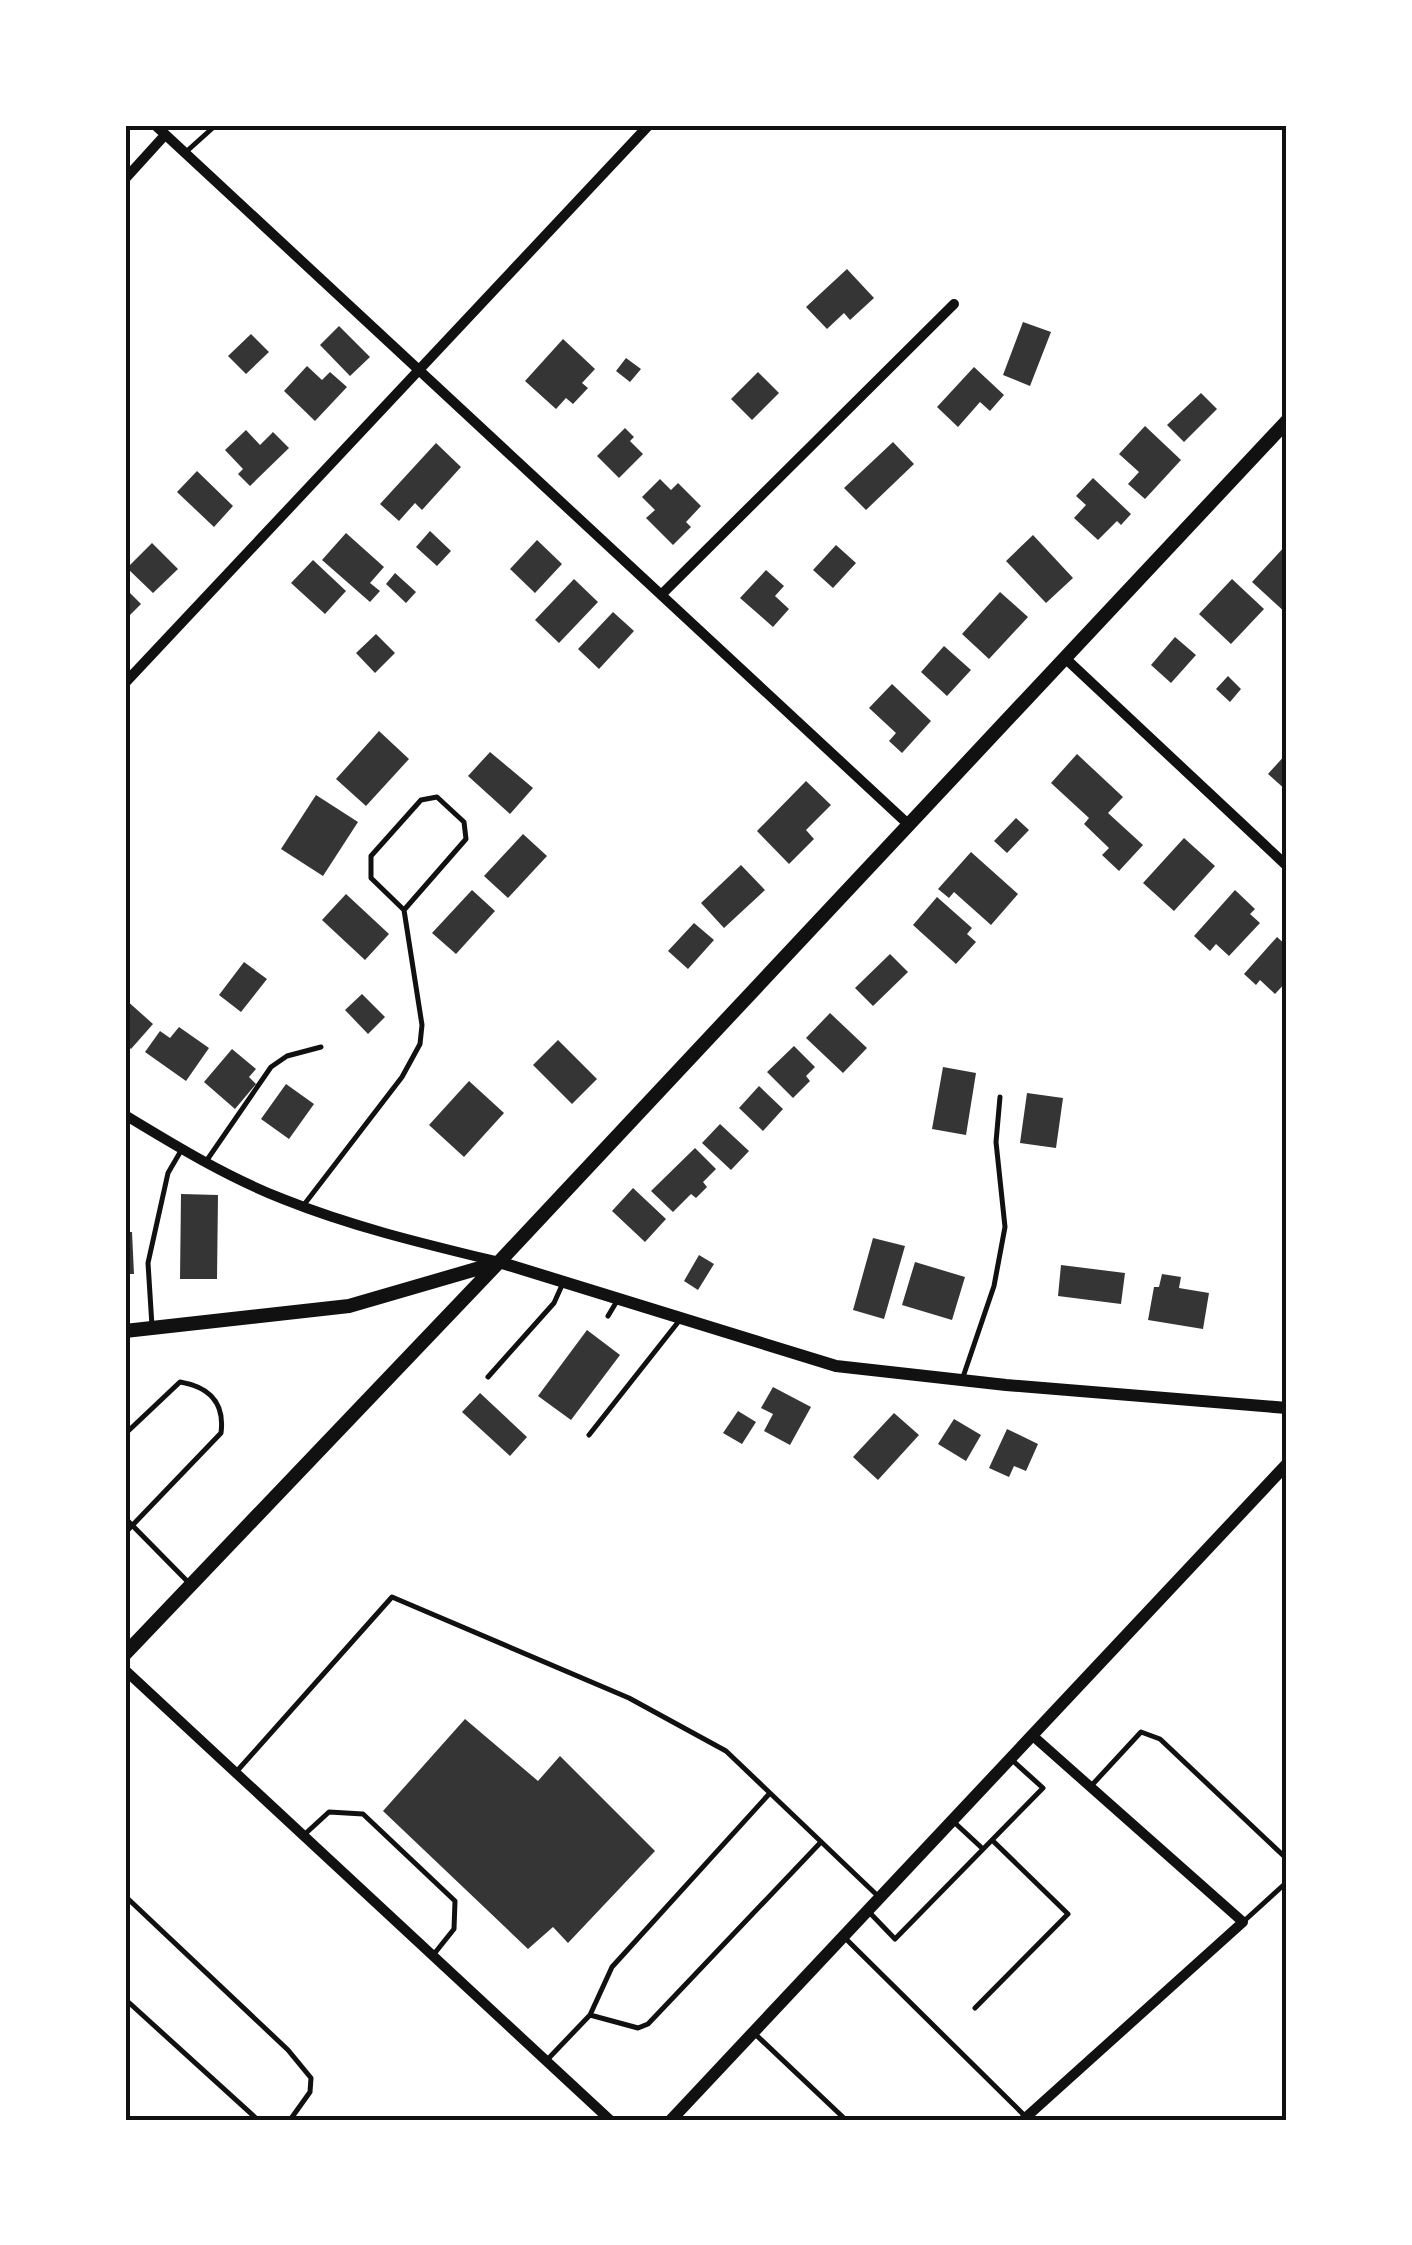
<svg xmlns="http://www.w3.org/2000/svg" width="1412" height="2245" font-family="Signika,sans-serif">
  <style>
    .building { fill: #353535 }
    .lines { fill: none; stroke-linecap: round; stroke-linejoin: round }
    .service { stroke: #111; stroke-width: 5 }
    .minor { stroke: #111; stroke-width: 10 }
    .tertiary { stroke: #111; stroke-width: 12 }
    .secondary { stroke: #111; stroke-width: 14 }
    .rail { stroke: #707070; stroke-width: 6 }
    .neatline { fill: none; stroke: #111; stroke-width: 4 }
  </style>
  <rect width="100%" height="100%" fill="#fff"/>
  <path class="building" d="M847,269L874,298L850,320L844,313L827,329L806,307Z
    M1023,322L1051,332L1030,386L1003,375Z
    M339,326L370,357L350,376L320,345Z
    M251,334L269,352L246,374L228,356Z
    M563,339L595,369L582,383L588,388L573,404L566,398L556,409L525,381Z
    M626,358L641,369L630,382L616,371Z
    M307,366L322,380L330,372L347,387L315,421L284,391Z
    M974,367L1004,395L990,411L980,402L958,427L937,407Z
    M758,372L779,393L752,420L731,399Z
    M1201,393L1217,409L1184,442L1167,425Z
    M1145,426L1181,460L1145,499L1128,484L1139,472L1119,454Z
    M625,428L634,437L630,441L643,454L619,478L597,456Z
    M246,430L260,445L273,432L289,448L250,486L238,474L243,469L225,450Z
    M893,442L914,464L866,510L844,488Z
    M436,443L461,467L422,510L415,503L399,521L380,504Z
    M197,471L233,506L214,527L177,492Z
    M1093,478L1131,514L1121,525L1117,521L1098,540L1074,518L1086,505L1076,496Z
    M660,479L671,490L678,483L701,506L686,522L691,527L673,545L646,518L655,510L642,497Z
    M430,531L451,551L437,566L416,547Z
    M346,533L384,567L370,583L380,591L370,602L322,560Z
    M1033,535L1073,578L1046,603L1006,561Z
    M537,540L562,564L535,593L510,569Z
    M152,543L178,569L153,593L127,568Z
    M1287,544V614L1252,582Z
    M836,545L856,563L833,588L813,570Z
    M313,560L346,591L325,614L291,583Z
    M766,570L784,586L775,596L789,609L773,627L740,598Z
    M395,573L416,592L406,603L386,584Z
    M574,579L598,602L559,643L535,620Z
    M1232,579L1264,609L1231,644L1199,614Z
    M125,588L141,604L125,620Z
    M1000,592L1028,617L989,659L962,634Z
    M613,612L634,631L599,669L578,649Z
    M376,634L395,653L375,673L356,653Z
    M1175,637L1196,655L1171,683L1151,665Z
    M944,646L971,670L947,696L921,672Z
    M1228,676L1241,689L1230,702L1216,689Z
    M892,684L931,721L902,753L889,741L896,733L869,708Z
    M379,731L409,759L366,806L336,779Z
    M490,752L533,788L510,814L468,776Z
    M1287,753V791L1268,774Z
    M1077,754L1123,797L1108,813L1143,845L1119,871L1102,855L1109,848L1084,824L1089,818L1051,783Z
    M806,781L831,805L806,830L814,839L789,864L757,831Z
    M316,795L358,822L323,876L281,849Z
    M1016,818L1029,830L1007,853L994,841Z
    M523,834L547,856L508,898L484,876Z
    M1184,838L1215,866L1174,911L1143,883Z
    M971,852L1018,894L991,925L954,892L949,898L938,889Z
    M741,865L765,890L724,928L701,903Z
    M472,890L495,911L456,954L432,933Z
    M1235,890L1255,909L1250,914L1260,923L1229,956L1216,944L1210,951L1194,936Z
    M346,894L389,934L365,960L322,920Z
    M937,897L972,928L967,934L976,942L956,964L913,925Z
    M694,923L714,940L688,969L668,951Z
    M1277,937L1287,946V981L1275,994L1260,980L1256,985L1244,974Z
    M890,954L908,972L873,1006L855,988Z
    M244,962L267,979L241,1012L219,995Z
    M362,994L385,1017L368,1034L345,1010Z
    M125,999L153,1024L131,1049L125,1043Z
    M830,1013L867,1048L843,1073L806,1038Z
    M179,1027L209,1048L186,1081L145,1052L160,1031L170,1038Z
    M558,1040L597,1079L572,1104L533,1065Z
    M794,1046L815,1067L806,1076L810,1081L793,1098L767,1072Z
    M232,1049L256,1069L249,1077L256,1084L235,1109L204,1082Z
    M943,1067L976,1073L966,1135L932,1129Z
    M469,1081L504,1113L464,1157L429,1125Z
    M286,1084L314,1104L289,1139L261,1119Z
    M759,1086L783,1109L763,1131L739,1108Z
    M1027,1093L1063,1098L1056,1148L1020,1143Z
    M720,1124L749,1151L731,1170L702,1143Z
    M695,1148L716,1169L703,1182L707,1187L696,1198L691,1194L673,1212L651,1191Z
    M633,1188L666,1219L645,1242L612,1211Z
    M181,1194L218,1195L217,1279H180Z
    M125,1232H132L134,1274H125Z
    M873,1238L905,1246L884,1319L853,1310Z
    M699,1255L714,1264L698,1290L684,1281Z
    M915,1262L965,1277L952,1320L902,1305Z
    M1061,1265L1125,1273L1121,1304L1058,1296Z
    M1162,1274L1181,1277L1179,1288L1209,1293L1203,1329L1148,1320L1154,1287H1159Z
    M587,1330L620,1355L571,1420L538,1396Z
    M773,1387L811,1407L790,1445L764,1431L773,1414L761,1408Z
    M480,1393L527,1437L510,1456L462,1412Z
    M738,1411L756,1422L742,1444L723,1433Z
    M894,1413L919,1435L878,1480L853,1457Z
    M954,1419L981,1435L966,1461L938,1444Z
    M1007,1429L1038,1444L1026,1471L1014,1466L1009,1477L989,1468Z
    M465,1719L538,1781L560,1756L655,1851L568,1943L553,1927L528,1949L383,1811Z"/>
  <g class="lines">
    <path class="service" d="M187,151L216,125
      M207,1160L271,1067L287,1056L321,1047
      M303,1206L402,1077L420,1044L422,1025L404,910L371,878V856L421,800L437,797L464,822L466,839L404,910
      M608,1316L617,1301
      M152,1326L148,1263L168,1173L182,1149
      M488,1377L554,1303L563,1283
      M963,1377L994,1286L1005,1227L996,1142L1000,1097
      M125,1434L180,1382C209,1387 225,1402 221,1433L125,1533
      M589,1435L679,1321
      M125,1518L190,1584
      M237,1771L392,1597L629,1698L726,1751L880,1898
      M1092,1785L1141,1732L1160,1739L1287,1859
      M955,1823L983,1849
      M305,1834L329,1812L363,1814L455,1901L454,1929L434,1954
      M125,1896L288,2050L311,2078L310,2092L290,2120
      M870,1913L895,1939L1043,1788L1012,1760
      M1243,1922L1287,1882
      M844,1937L1026,2117
      M125,1999L258,2120
      M975,2008L1068,1914L992,1840
      M590,2015L638,2028L648,2024L821,1842
      M754,2033L846,2120
      M546,2061L590,2015L612,1967L770,1793"/>
    <path class="minor" d="M155,125L909,825
      M125,179L165,135
      M661,595L954,304
      M1065,658L1287,866
      M125,683L649,125
      M125,1115C176,1146 227,1177 283,1199C353,1227 425,1244 499,1262
      M125,1670L610,2120
      M1023,2120L1243,1922L1033,1736"/>
    <path class="tertiary" d="M499,1262L836,1366L1006,1385L1287,1408
      M671,2120L1287,1464"/>
    <path class="secondary" d="M125,1331L349,1306L497,1263
      M125,1654L499,1262L1287,421"/>
    <path class="rail" d="M1284,2120L1287,2116"/>
  </g>
  <rect width="1412" height="2245" fill="none" stroke="#ffffff" stroke-width="255"/>
  <rect x="128" y="128" width="1156" height="1990" class="neatline"/>
</svg>
